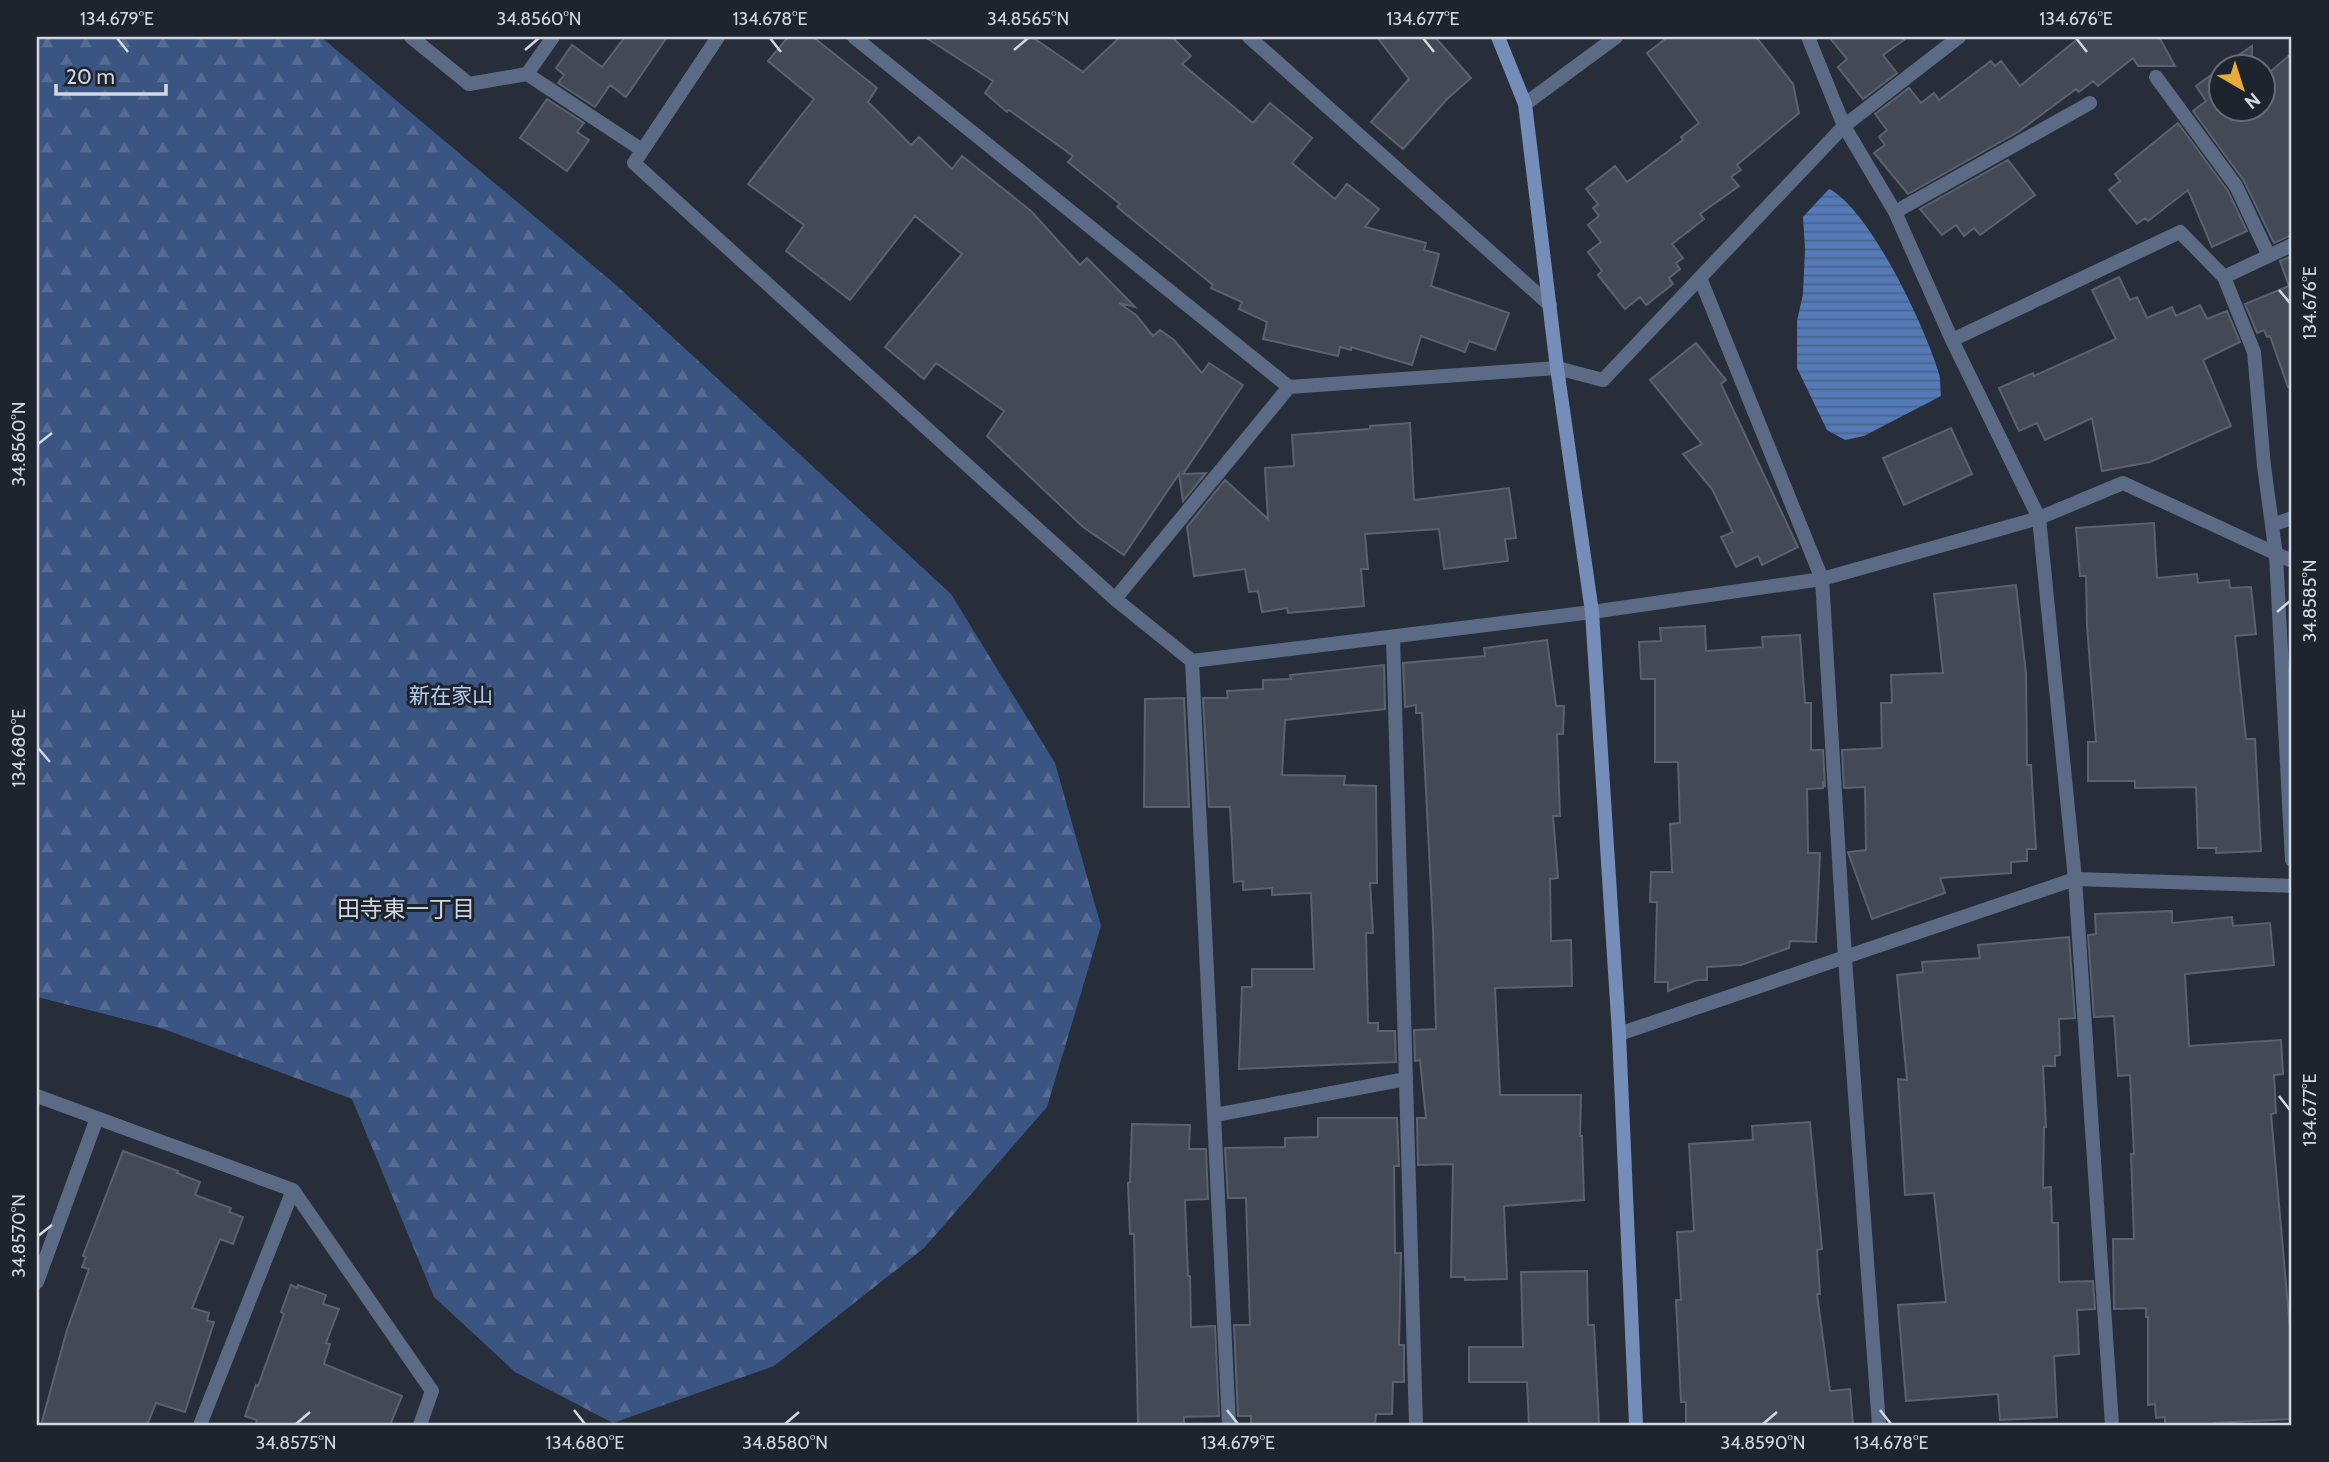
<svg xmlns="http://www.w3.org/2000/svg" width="2329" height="1462" font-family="Cabin,'Noto Sans JP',sans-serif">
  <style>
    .forest { fill: url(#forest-firs) }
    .water { fill: url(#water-rules) }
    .building { fill: #434a56; stroke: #5b626f; stroke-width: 2 }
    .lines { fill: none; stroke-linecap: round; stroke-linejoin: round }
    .lane { stroke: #5b6b86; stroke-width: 14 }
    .street { stroke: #5b6b86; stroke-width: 14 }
    .secondary { stroke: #748db9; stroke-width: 14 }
    .ticks { fill: none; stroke: #d3d7df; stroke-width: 2.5 }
    .labels { text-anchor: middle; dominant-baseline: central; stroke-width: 6; stroke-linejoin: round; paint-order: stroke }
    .park-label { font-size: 21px; fill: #b8cdf0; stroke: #1d242e }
    .neighbourhood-label { font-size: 23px; fill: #d3d7df; stroke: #1d242e }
    .neatline { fill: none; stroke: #d3d7df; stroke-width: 2.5 }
    .ticks-label { font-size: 18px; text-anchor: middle; fill: #d3d7df }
  </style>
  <defs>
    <pattern id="forest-firs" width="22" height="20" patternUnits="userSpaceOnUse" patternTransform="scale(1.75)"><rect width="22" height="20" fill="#3a5582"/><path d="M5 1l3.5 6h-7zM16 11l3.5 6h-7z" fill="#566d93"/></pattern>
    <pattern id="water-rules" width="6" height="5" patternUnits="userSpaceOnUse" patternTransform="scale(1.75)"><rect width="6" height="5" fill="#557ab8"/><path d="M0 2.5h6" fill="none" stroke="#4c6389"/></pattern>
  </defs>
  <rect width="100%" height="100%" fill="#272e39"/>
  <path class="forest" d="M37,37H321L616,285L951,594L1055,763L1101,926L1047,1107L924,1248L774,1366L613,1423L515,1372L434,1297L352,1099L164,1029L37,997Z"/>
  <path class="water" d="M1829,189C1870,209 1926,329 1939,374C1941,381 1940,389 1941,396L1864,436L1845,440L1827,430L1797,368V321L1803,294L1805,249L1803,217Z"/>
  <path class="building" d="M625,37H667L626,97L610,85L595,107L558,83L564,75L556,68L572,45L602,67Z
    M788,37H813L877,88L868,102L911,145L919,137L952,169L962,156L1031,211L1080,265L1087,258L1135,307L1119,303L1136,315L1153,336L1160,330L1174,340L1202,373L1209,363L1243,385L1183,474L1206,473L1183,501L1179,474L1124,555L1083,527L987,436L1004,411L936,363L924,379L885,347L962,254L915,216L850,300L786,251L804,225L748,184L814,99L768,61Z
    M925,37H1032L1083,72L1120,37H1172L1191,56L1182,64L1253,123L1270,103L1312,138L1292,163L1335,199L1347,184L1379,209L1365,227L1426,243L1424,250L1439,254L1431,286L1509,313L1495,350L1469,341L1465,352L1421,336L1412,365L1351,347V350L1340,347L1338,356L1263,339L1267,322L1239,309L1242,302L1211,288L1213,285L1117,207L1120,204L1068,162L1073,156L1009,110L1007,112L985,93L993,81Z
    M1377,37H1435L1471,78L1447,99L1403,149L1371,122L1409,79Z
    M1668,37H1756L1793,84L1799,113L1737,165L1741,170L1731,177L1739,186L1700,214L1704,219L1672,244L1683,258L1676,263L1680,269L1669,278L1673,284L1646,305L1640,297L1625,309L1598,275L1602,271L1588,252L1601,242L1588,225L1599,216L1593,208L1598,204L1586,189L1615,166L1627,182L1683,140L1681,137L1699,123L1647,53Z
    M1829,37H1908L1883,55L1897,73L1863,99L1838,67L1847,59Z
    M2080,37H2159L2175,66H2138L2133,58L2098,86L2093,81L2079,92L2076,89L2018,132L1908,194L1874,153L1885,145L1879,137L1887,130L1875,114L1909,88L1921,103L1934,93L1939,100L1991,61L1995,66L2001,61L2020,86Z
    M2252,46V66H2223Z
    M2292,53V235L2274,243L2244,181L2193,111L2206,101L2196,86L2221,68V108H2263V78Z
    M547,99L584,123L577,132L589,140L567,171L520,138Z
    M2178,123L2228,191L2247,231L2212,247L2188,190L2148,221L2145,218L2137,224L2109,190L2120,181L2115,174Z
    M2008,160L2035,195L1980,235L1974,228L1964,236L1956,225L1942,235L1920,209Z
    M2292,256V386L2288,387L2270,336L2267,337L2264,330L2257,333L2245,304L2289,286L2280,261Z
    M2119,277L2130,300L2137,297L2147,318L2172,307L2176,316L2200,305L2207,319L2227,311L2240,342L2203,360L2231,426L2150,462L2102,471L2092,418L2045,440L2037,423L2019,431L1999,388L2033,373L2034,376L2116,339L2092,290Z
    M1696,343L1726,380L1721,384L1798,547L1762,565L1758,556L1736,567L1721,537L1733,532L1712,489L1683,454L1702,444L1650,380Z
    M1410,423L1414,500L1509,488L1516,538L1505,539L1508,561L1444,569L1439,529L1365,534L1368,569H1361L1364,606L1288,613L1287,608L1262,612L1258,591L1249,592L1245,569L1194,576L1187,527L1225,480L1268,519L1265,468L1294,466L1292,435L1370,429V426Z
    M1951,428L1972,474L1904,505L1883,458Z
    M2154,523L2157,578L2197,574L2198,583L2229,580L2230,588L2251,587L2256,634L2235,636L2246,739H2255L2261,851L2216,853V848H2198L2196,787L2135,788V781H2088V742H2096L2087,626L2086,576H2080L2076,528Z
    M2016,585L2026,673L2027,765H2031L2036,849H2027V861L2011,862V873L1940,878L1945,893L1872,919L1848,852L1866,850L1865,787L1844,788L1842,750L1882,748L1881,703H1892L1891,675L1943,673L1934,594Z
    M1705,626L1706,651L1763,647L1762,637L1800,635L1805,703H1811V750H1823L1825,787L1823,781V788L1807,789L1808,853H1820L1816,942L1790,941L1789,948L1741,965L1707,967V980H1697L1668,991V982H1655L1657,902H1650L1651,872H1672L1670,824L1680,823L1678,762H1655V679H1641L1639,642L1661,641L1660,628Z
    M1547,640L1556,706H1564L1563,734H1557L1560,816H1553L1558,878L1550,879L1551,941L1571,940L1572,986L1495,988L1500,1095H1581L1580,1136H1582L1584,1200L1504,1206L1507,1279L1465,1280V1277H1451L1453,1164L1418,1165L1417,1118H1426L1420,1060L1415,1061L1414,1030L1436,1029L1433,929L1422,713H1416V705L1405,707L1403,663L1485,656L1484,648Z
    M1384,665L1385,709L1285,720L1282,775L1345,776L1344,785L1376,786L1377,883H1370L1373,933H1366L1368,1023H1378V1031H1395L1396,1062L1239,1069L1242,987H1252V969H1314L1311,893L1272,895V888L1243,890V881L1234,882L1230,807H1209L1203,698H1228L1227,691L1263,689V680L1291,679L1290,675Z
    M1184,698L1189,807H1144L1145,699Z
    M2172,911V923L2232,917L2233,926L2270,923L2274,965L2185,974L2189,1046L2281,1040L2283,1074L2274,1075L2276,1113L2271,1114L2290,1329L2292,1419L2214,1423V1425H2165V1417L2156,1418L2155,1404L2148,1405V1317H2146V1308L2114,1309L2113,1239H2134L2131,1154H2134L2130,1075L2118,1076L2114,1016L2094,1017L2088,935L2096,934L2095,914Z
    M2069,937L2075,1018L2059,1019L2060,1055L2055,1056V1066H2043L2046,1127H2044L2043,1188L2051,1187L2052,1223H2058L2059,1282L2093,1281L2095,1309L2077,1310L2079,1354L2054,1356L2057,1417L2000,1420L1998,1394L1906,1401L1898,1305L1946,1302L1934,1193L1905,1195L1898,1079L1907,1080L1897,975L1923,972L1922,962L1980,958L1978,945Z
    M1318,1118H1397L1399,1166H1394L1395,1253H1401L1399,1345H1404V1382H1393L1392,1414H1376L1375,1425H1251V1416H1238L1234,1325H1250L1246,1198H1228L1225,1148L1285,1147V1138L1318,1137Z
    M1810,1122L1822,1249L1817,1250L1820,1294H1817L1830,1391L1850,1389L1853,1425H1686V1402H1681L1676,1300H1681L1677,1232L1694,1231L1689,1144L1753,1140L1752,1126Z
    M1132,1124L1190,1125L1189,1149H1206L1208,1199L1185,1200L1188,1276H1190L1191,1327L1215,1326L1219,1416L1184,1417V1425H1138L1134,1234H1130L1128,1183L1130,1182Z
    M123,1151L178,1171L177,1173L200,1182L195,1195L231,1208L229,1212L243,1217L233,1244L220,1239L192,1308L209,1313L207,1321L214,1322L185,1412L156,1403L147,1425H41L67,1330L89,1269L82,1267L86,1257L83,1256Z
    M1587,1271L1588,1325H1594L1599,1425H1529L1527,1382H1469V1347H1523L1521,1272Z
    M291,1285L297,1288L298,1285L326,1295L323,1304L339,1309L326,1343L330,1344L324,1364L402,1396L390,1425H255L257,1420L245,1416L256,1385L258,1386L284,1314L281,1312Z"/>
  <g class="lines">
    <path class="lane" d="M527,74L642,150"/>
    <path class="street" d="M411,37L469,84L527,74L553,37
      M718,37L634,163L1115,599L1192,661L1592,612L1822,579L2039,518L2123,483L2292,561
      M854,37L1289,387
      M1249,37L1550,305
      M1808,37L1844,126L1895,212L1952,340L2039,518L2075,879L2112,1425
      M2156,77L2236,186L2269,256
      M1525,104L1616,37
      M1895,212L2090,103
      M2224,277L2292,245
      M1700,278L1822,579L1845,958L1879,1425
      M1952,340L2180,232L2224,277L2254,352L2264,466L2276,555L2292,860
      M2272,525L2292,518
      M1115,599L1289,387L1557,368L1603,380L1844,126L1959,37
      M1393,637L1416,1425
      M1192,661L1229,1425
      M1619,1034L2075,879L2292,886
      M37,1096L293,1190L432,1391L420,1425
      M1215,1115L1406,1079
      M37,1282L97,1118
      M200,1425L293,1190"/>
    <path class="secondary" d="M1498,37L1525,104L1557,368L1592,612L1619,1034L1636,1425"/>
  </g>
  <path class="ticks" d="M117,38L128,52M770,38L781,52M1423,38L1434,52M2076,38L2087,52M525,50L539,38M1014,50L1028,38M2279,290L2290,303M38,444L52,433M2277,612L2290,601M38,748L50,762M2279,1096L2290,1110M38,1236L52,1225M574,1410L585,1424M1227,1410L1238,1424M1880,1410L1891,1424M296,1424L310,1412M785,1424L799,1412M1763,1424L1777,1412"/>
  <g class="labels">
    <g class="park-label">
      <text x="451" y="695">新在家山</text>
    </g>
    <g class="neighbourhood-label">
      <text x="406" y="909">田寺東一丁目</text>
    </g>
  </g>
  <rect width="2329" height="1462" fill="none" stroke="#1d242e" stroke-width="77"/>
  <g transform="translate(2242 88) rotate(141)"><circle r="33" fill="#1d242e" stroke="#666c75" stroke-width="2"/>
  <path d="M0-5L12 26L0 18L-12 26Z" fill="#e6ac36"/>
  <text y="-10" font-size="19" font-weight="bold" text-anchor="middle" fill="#d3d7df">N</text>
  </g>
  <path d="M56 84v10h110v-10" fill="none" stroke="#d3d7df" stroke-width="3.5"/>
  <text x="66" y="84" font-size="21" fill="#d3d7df" stroke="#1d242e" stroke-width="5" paint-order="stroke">20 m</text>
  <rect x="38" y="38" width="2252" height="1386" class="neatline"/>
  <g class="ticks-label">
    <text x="117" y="25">134.679°E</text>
    <text x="539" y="25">34.8560°N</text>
    <text x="770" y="25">134.678°E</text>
    <text x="1028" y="25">34.8565°N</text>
    <text x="1423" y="25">134.677°E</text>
    <text x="2076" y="25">134.676°E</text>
    <text transform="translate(2310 303) rotate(-90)" y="6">134.676°E</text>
    <text transform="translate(19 444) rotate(-90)" y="6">34.8560°N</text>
    <text transform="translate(2310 601) rotate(-90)" y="6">34.8585°N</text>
    <text transform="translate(19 748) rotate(-90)" y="6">134.680°E</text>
    <text transform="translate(2310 1110) rotate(-90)" y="6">134.677°E</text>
    <text transform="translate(19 1236) rotate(-90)" y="6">34.8570°N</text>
    <text x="296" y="1449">34.8575°N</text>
    <text x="585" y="1449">134.680°E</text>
    <text x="785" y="1449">34.8580°N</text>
    <text x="1238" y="1449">134.679°E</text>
    <text x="1763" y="1449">34.8590°N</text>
    <text x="1891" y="1449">134.678°E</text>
  </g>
</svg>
